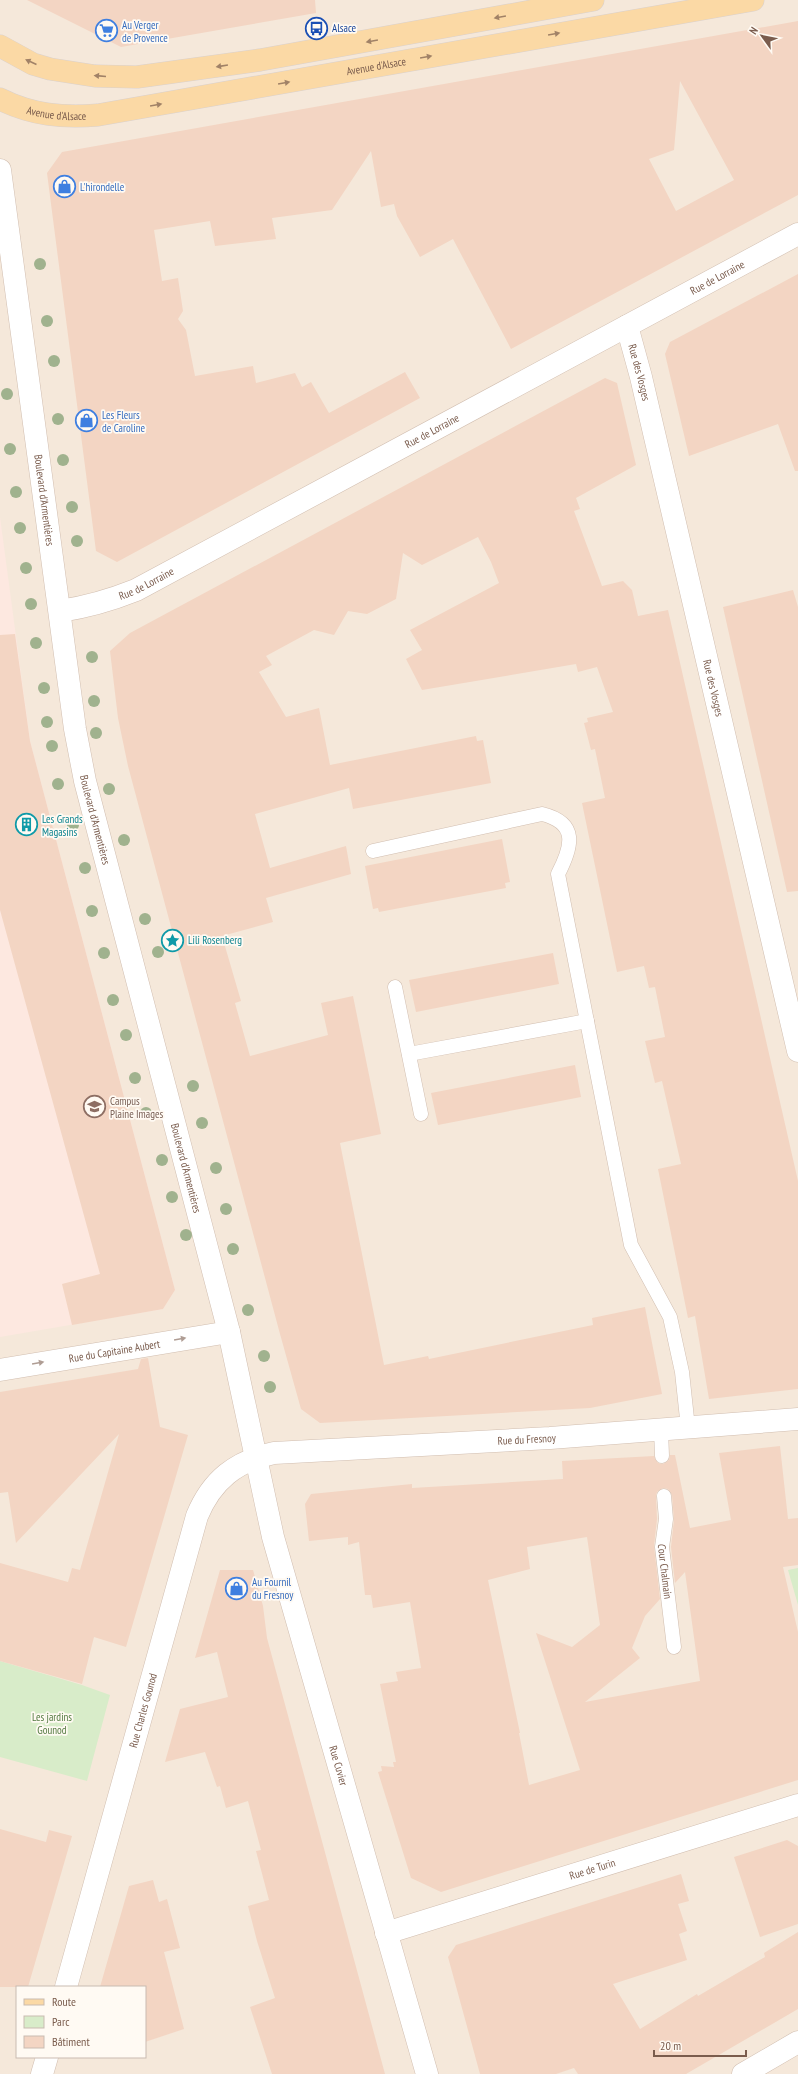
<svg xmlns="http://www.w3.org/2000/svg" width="798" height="2074" font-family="'PT Sans Narrow',sans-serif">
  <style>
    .residential { fill: #f5e8da; fill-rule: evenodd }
    .commercial { fill: #fde8e0 }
    .green { fill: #d8ecc9 }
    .building { fill: #f3d5c3; fill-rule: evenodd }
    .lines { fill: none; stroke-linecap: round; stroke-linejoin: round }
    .service-casing { stroke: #d1beb0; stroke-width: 15 }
    .minor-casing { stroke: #d1beb0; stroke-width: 23 }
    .tertiary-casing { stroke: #d1beb0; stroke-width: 23 }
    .primary-casing { stroke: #dad1cd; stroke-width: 23 }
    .service { stroke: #fff; stroke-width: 14 }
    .minor { stroke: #fff; stroke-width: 22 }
    .tertiary { stroke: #fff; stroke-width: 22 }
    .primary { stroke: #fbd9a5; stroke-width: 22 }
    .tree { fill: #a0b28e }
    .oneway { fill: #a18267 }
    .oneway2 { fill: #af9d94 }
    .labels { text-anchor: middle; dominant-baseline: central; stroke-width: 3.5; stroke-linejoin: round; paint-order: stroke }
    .shop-label { font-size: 11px; fill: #366cbe; stroke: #fffaf3; text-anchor: start }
    .transit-label { font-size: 11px; fill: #164399; stroke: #fffaf3; text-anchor: start }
    .street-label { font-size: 11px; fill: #7a5c4d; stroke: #fffaf3 }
    .culture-label { font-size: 11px; fill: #0d838f; stroke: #fffaf3; text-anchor: start }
    .education-label { font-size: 11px; fill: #785e54; stroke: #fffaf3; text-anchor: start }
    .park-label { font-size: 11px; fill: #537a41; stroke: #fffaf3 }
  </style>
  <rect width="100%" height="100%" fill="#fdf6ec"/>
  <path class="residential" d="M0,0H798V2074H0ZM17,1987H145V2057H17Z"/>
  <path class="commercial" d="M0,517L30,741L175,1290L163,1309L0,1337Z"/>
  <path class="green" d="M798,1568V1605L788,1570Z
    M0,1661L82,1685L110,1695L87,1781L0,1757Z"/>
  <path class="building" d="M27,0H315L316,13L121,47Z
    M798,21V195L511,349L453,239L420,257L397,216L394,204L381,207L371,151L332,210L272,218L276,239L215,246L210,221L154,230L162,281L178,278L183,311L178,319L186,330L195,376L253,366L256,383L295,373L302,387L311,382L329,413L405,372L420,398L117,562L96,551L47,173L62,152ZM680,81L734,180L676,211L649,159L674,150Z
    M798,274V471H795L778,424L689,456L665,354L670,342Z
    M605,378L617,383L636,465L576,498L580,509L574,511L602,586L623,581L632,590L638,616L668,610L798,1181V1389L709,1399L695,1316L688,1318L658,1169L681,1164L662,1081L655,1083L645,1041L665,1037L655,987L649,988L644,966L617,972L582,803L605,798L595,749L591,750L584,723L588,722L587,718L613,712L597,667L578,672L576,664L422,690L406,659L422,650L410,630L499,583L491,562L478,537L422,565L403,553L396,599L367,614L348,611L334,635L314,630L266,656L272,665L259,672L286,717L319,708L330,765L476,736L477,741L483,740L491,783L353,809L349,788L255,814L270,868L346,846L351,874L266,898L273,922L222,936L241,1001L235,1003L250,1056L328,1035L321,1003L353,996L381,1134L340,1143L384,1365L428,1356L429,1359L593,1325L592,1318L645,1307L662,1394L590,1408L320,1423L301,1409L280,1334L128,766L118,718L110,651L130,633Z
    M793,590L798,607V891L787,892L723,607Z
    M15,634L30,741L175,1290L163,1309L72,1325L62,1284L100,1274L0,910V635Z
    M502,839L510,882L505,883L506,888L379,912L378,908L373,909L365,866Z
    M553,953L559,984L416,1012L409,980Z
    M575,1065L581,1097L438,1125L431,1093Z
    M148,1358L160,1427L188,1435L126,1647L94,1637L82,1684L0,1661V1563L68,1582L72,1568L80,1570L119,1434L16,1543L8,1492L0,1493V1392L138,1369L141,1359Z
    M780,1446L788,1519L798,1518V1565L783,1567L798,1632V1780L441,1892L411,1878L378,1772L382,1771L381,1766L394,1767L393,1762H396L380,1684L398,1681L396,1672L421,1668L410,1602L373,1608L371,1595H365L359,1542L348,1545V1537L309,1541L305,1504L311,1494L412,1484V1488L563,1479L562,1461L654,1456L658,1463L663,1464L669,1460L670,1455H675L690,1528L731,1520L719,1453ZM663,1488L668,1489L672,1495L674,1520L671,1547L675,1583L685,1572L700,1681L585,1702L640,1658L632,1648L645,1616L660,1599L654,1546L657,1519L656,1496L657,1492ZM587,1537L600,1625L572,1647L536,1633L580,1770L529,1785L519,1733H520L488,1580L530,1569L527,1547Z
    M220,1570H253L263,1606L267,1638L385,2074H272L250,2007L275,1998L257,1941L248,1906L269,1900L256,1851L261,1850L248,1801L226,1808L220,1786L217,1787L205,1752L165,1762L180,1709L228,1697L217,1652L195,1658Z
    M0,1829L46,1842L49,1830L72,1836L28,1987H0Z
    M787,1840L798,1846V1924L760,1937L734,1857Z
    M681,1874L689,1901L678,1904L687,1931L679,1934L687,1960L613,1984L640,2029L697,1994L698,1996L765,1957L764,1953L798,1932V2009L686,2074H578L574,2068L556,2074H480L448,1957L456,1945Z
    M153,1880L159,1902L167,1899L180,1948L164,1952L184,2029L145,2042V1987H100L129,1886Z"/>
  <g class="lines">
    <defs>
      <g id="service">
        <path d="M373,851L542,814C579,823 572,847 558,874L631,1245L670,1317L682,1372L688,1428"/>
        <path d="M395,987L421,1114"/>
        <path d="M409,1054L587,1021"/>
        <path d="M661,1430L662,1456"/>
        <path id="s1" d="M664,1496L666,1519L662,1547L674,1647"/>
      </g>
      <g id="minor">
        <path id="s2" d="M627,326L641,377L798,1051"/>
        <path id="s3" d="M60,611C87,607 111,600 136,590L798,234"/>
        <path id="s4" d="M0,1370L229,1332"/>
        <path id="s5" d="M386,1933L798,1805"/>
        <path id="s6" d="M66,1987L197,1516C212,1480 236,1461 274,1453L550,1438L798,1419"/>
        <path d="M42,2074L47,2057"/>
        <path d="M743,2074L798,2042"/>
      </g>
      <g id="tertiary">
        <path id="s7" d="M0,170L75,729L85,781L229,1332L273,1537L427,2074"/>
      </g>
      <g id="primary">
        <path d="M0,46L33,64L50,69L95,76L137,77L260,60L593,0"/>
        <path id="s8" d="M0,99C32,115 63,118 98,115L753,0"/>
      </g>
    </defs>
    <use href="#service" class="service-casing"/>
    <use href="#minor" class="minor-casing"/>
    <use href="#tertiary" class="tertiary-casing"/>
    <use href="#primary" class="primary-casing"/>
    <use href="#service" class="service"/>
    <use href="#minor" class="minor"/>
    <use href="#tertiary" class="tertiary"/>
    <use href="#primary" class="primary"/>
  </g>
  <g class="tree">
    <circle cx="40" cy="264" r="6"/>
    <circle cx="47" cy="321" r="6"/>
    <circle cx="54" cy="361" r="6"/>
    <circle cx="7" cy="394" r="6"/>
    <circle cx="58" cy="419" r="6"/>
    <circle cx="10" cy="449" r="6"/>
    <circle cx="63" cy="460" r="6"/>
    <circle cx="16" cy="492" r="6"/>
    <circle cx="72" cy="507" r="6"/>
    <circle cx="20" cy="528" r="6"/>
    <circle cx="77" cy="541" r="6"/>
    <circle cx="26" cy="568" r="6"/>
    <circle cx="31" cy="604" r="6"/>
    <circle cx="36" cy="643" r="6"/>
    <circle cx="92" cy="657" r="6"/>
    <circle cx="44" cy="688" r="6"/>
    <circle cx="94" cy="701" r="6"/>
    <circle cx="47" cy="722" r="6"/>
    <circle cx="96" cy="733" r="6"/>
    <circle cx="52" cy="746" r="6"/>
    <circle cx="58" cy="784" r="6"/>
    <circle cx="109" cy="789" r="6"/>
    <circle cx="73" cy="825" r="6"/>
    <circle cx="124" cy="840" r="6"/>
    <circle cx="85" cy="868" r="6"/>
    <circle cx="92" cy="911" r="6"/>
    <circle cx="145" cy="919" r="6"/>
    <circle cx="158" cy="952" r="6"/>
    <circle cx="104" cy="953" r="6"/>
    <circle cx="113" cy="1000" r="6"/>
    <circle cx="126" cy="1035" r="6"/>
    <circle cx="135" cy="1078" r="6"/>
    <circle cx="193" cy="1086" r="6"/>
    <circle cx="146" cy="1113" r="6"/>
    <circle cx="202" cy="1123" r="6"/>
    <circle cx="162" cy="1160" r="6"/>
    <circle cx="216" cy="1168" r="6"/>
    <circle cx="172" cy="1197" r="6"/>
    <circle cx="226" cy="1209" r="6"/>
    <circle cx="186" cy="1235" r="6"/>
    <circle cx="233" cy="1249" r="6"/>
    <circle cx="248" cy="1310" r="6"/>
    <circle cx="264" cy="1356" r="6"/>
    <circle cx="270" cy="1387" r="6"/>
  </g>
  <defs><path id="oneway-solid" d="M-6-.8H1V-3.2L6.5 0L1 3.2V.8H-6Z"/></defs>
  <g class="oneway">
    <use href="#oneway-solid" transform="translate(500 17) rotate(170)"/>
    <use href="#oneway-solid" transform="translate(554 34) rotate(-10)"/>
    <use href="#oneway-solid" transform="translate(372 41) rotate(170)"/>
    <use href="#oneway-solid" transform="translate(426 57) rotate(-10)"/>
    <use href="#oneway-solid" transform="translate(31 62) rotate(-156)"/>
    <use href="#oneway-solid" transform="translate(222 66) rotate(171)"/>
    <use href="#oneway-solid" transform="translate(100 76) rotate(-175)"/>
    <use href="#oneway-solid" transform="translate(284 83) rotate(-10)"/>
    <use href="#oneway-solid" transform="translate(156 105) rotate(-10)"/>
  </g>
  <g class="oneway2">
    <use href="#oneway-solid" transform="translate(180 1339) rotate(-10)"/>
    <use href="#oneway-solid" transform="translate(38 1363) rotate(-10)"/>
  </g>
  <defs>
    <symbol id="bus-ring" viewBox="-11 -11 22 22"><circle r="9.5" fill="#fffaf3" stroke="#1a4fb4" stroke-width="1.5"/><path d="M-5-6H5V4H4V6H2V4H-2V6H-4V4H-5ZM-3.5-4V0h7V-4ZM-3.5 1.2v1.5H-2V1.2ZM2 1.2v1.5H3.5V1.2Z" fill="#1a4fb4"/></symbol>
    <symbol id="supermarket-ring" viewBox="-11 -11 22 22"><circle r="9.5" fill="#fffaf3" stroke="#3f7fe0" stroke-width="1.5"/><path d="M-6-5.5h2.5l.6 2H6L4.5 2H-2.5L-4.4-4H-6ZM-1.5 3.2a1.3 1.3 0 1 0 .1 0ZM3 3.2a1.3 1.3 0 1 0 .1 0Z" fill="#3f7fe0"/></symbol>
    <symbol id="shop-ring" viewBox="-11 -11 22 22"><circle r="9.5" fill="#fffaf3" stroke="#3f7fe0" stroke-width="1.5"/><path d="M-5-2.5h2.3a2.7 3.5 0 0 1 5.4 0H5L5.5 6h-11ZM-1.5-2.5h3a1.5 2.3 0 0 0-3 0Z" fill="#3f7fe0"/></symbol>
    <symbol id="building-ring" viewBox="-11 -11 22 22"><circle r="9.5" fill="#fffaf3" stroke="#0f9aa8" stroke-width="1.5"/><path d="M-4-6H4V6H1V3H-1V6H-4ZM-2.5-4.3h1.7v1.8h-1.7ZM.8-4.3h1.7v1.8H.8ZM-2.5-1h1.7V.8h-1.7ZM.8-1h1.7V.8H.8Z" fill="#0f9aa8"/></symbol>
    <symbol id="sight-ring" viewBox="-11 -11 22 22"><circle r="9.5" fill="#fffaf3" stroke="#0f9aa8" stroke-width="1.5"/><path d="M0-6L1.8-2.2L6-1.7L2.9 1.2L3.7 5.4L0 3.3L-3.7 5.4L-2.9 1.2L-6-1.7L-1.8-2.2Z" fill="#0f9aa8"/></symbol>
    <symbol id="university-ring" viewBox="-11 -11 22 22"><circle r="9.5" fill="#fffaf3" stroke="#8d6e63" stroke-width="1.5"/><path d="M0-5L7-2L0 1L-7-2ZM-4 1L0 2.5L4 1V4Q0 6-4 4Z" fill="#8d6e63"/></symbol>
  </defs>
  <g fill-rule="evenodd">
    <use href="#bus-ring" x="304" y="16" width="25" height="25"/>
    <use href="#supermarket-ring" x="94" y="18" width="25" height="25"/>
    <use href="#shop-ring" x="52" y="174" width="25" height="25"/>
    <use href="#shop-ring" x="74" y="408" width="25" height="25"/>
    <use href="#building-ring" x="14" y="812" width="25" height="25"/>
    <use href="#sight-ring" x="160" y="928" width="25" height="25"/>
    <use href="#university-ring" x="82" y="1094" width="25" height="25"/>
    <use href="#shop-ring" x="224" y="1576" width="25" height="25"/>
  </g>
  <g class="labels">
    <g class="shop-label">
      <text x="122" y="25">Au Verger<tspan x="122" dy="13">de Provence</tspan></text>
      <text x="80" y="187">L'hirondelle</text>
      <text x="102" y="415">Les Fleurs<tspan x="102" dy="13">de Caroline</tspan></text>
      <text x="252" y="1582">Au Fournil<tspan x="252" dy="13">du Fresnoy</tspan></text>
    </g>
    <g class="transit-label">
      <text x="332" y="28">Alsace</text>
    </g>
    <g class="street-label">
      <text stroke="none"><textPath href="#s8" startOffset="383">Avenue d'Alsace</textPath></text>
      <text stroke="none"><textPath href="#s8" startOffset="59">Avenue d'Alsace</textPath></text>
      <text stroke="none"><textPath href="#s3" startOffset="739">Rue de Lorraine</textPath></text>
      <text stroke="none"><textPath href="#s2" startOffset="48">Rue des Vosges</textPath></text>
      <text stroke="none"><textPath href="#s3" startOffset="415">Rue de Lorraine</textPath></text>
      <text stroke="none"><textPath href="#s7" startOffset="333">Boulevard d'Armentières</textPath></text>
      <text stroke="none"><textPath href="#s3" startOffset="91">Rue de Lorraine</textPath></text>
      <text stroke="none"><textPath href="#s2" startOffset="372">Rue des Vosges</textPath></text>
      <text stroke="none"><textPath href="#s7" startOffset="657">Boulevard d'Armentières</textPath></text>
      <text stroke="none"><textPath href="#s7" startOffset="1017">Boulevard d'Armentières</textPath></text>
      <text stroke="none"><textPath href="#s4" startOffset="116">Rue du Capitaine Aubert</textPath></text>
      <text stroke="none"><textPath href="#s6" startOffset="846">Rue du Fresnoy</textPath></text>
      <text stroke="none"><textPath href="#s1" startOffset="76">Cour Chalmain</textPath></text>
      <text stroke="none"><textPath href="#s6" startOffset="287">Rue Charles Gounod</textPath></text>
      <text stroke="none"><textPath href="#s7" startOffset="1634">Rue Cuvier</textPath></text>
      <text stroke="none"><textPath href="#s5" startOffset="216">Rue de Turin</textPath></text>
    </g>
    <g class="culture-label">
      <text x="42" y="819">Les Grands<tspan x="42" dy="13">Magasins</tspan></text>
      <text x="188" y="940">Lili Rosenberg</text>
    </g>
    <g class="education-label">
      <text x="110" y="1101">Campus<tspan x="110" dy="13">Plaine Images</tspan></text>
    </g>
    <g class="park-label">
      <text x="52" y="1717">Les jardins<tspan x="52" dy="13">Gounod</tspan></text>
    </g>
  </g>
  <rect x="16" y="1986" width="130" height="72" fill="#fffaf3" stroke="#cabbb1"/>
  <rect x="24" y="1999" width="20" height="6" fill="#fbd9a5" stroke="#cabbb1"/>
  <text x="52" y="2006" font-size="12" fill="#7a5c4d">Route</text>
  <rect x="24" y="2016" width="20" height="12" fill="#d8ecc9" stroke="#cabbb1"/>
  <text x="52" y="2026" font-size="12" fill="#7a5c4d">Parc</text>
  <rect x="24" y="2036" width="20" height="12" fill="#f3d5c3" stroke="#cabbb1"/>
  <text x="52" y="2046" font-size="12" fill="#7a5c4d">Bâtiment</text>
  <g transform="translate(762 36) rotate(303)" stroke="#fffaf3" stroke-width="3" paint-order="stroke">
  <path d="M0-3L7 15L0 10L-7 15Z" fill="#7a5c4d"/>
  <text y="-6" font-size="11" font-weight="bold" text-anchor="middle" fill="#7a5c4d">N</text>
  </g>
  <path d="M654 2050v6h92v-6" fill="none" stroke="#7a5c4d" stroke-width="2"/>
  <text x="660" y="2050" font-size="12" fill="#7a5c4d" stroke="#fffaf3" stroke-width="3" paint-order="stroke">20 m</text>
</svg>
